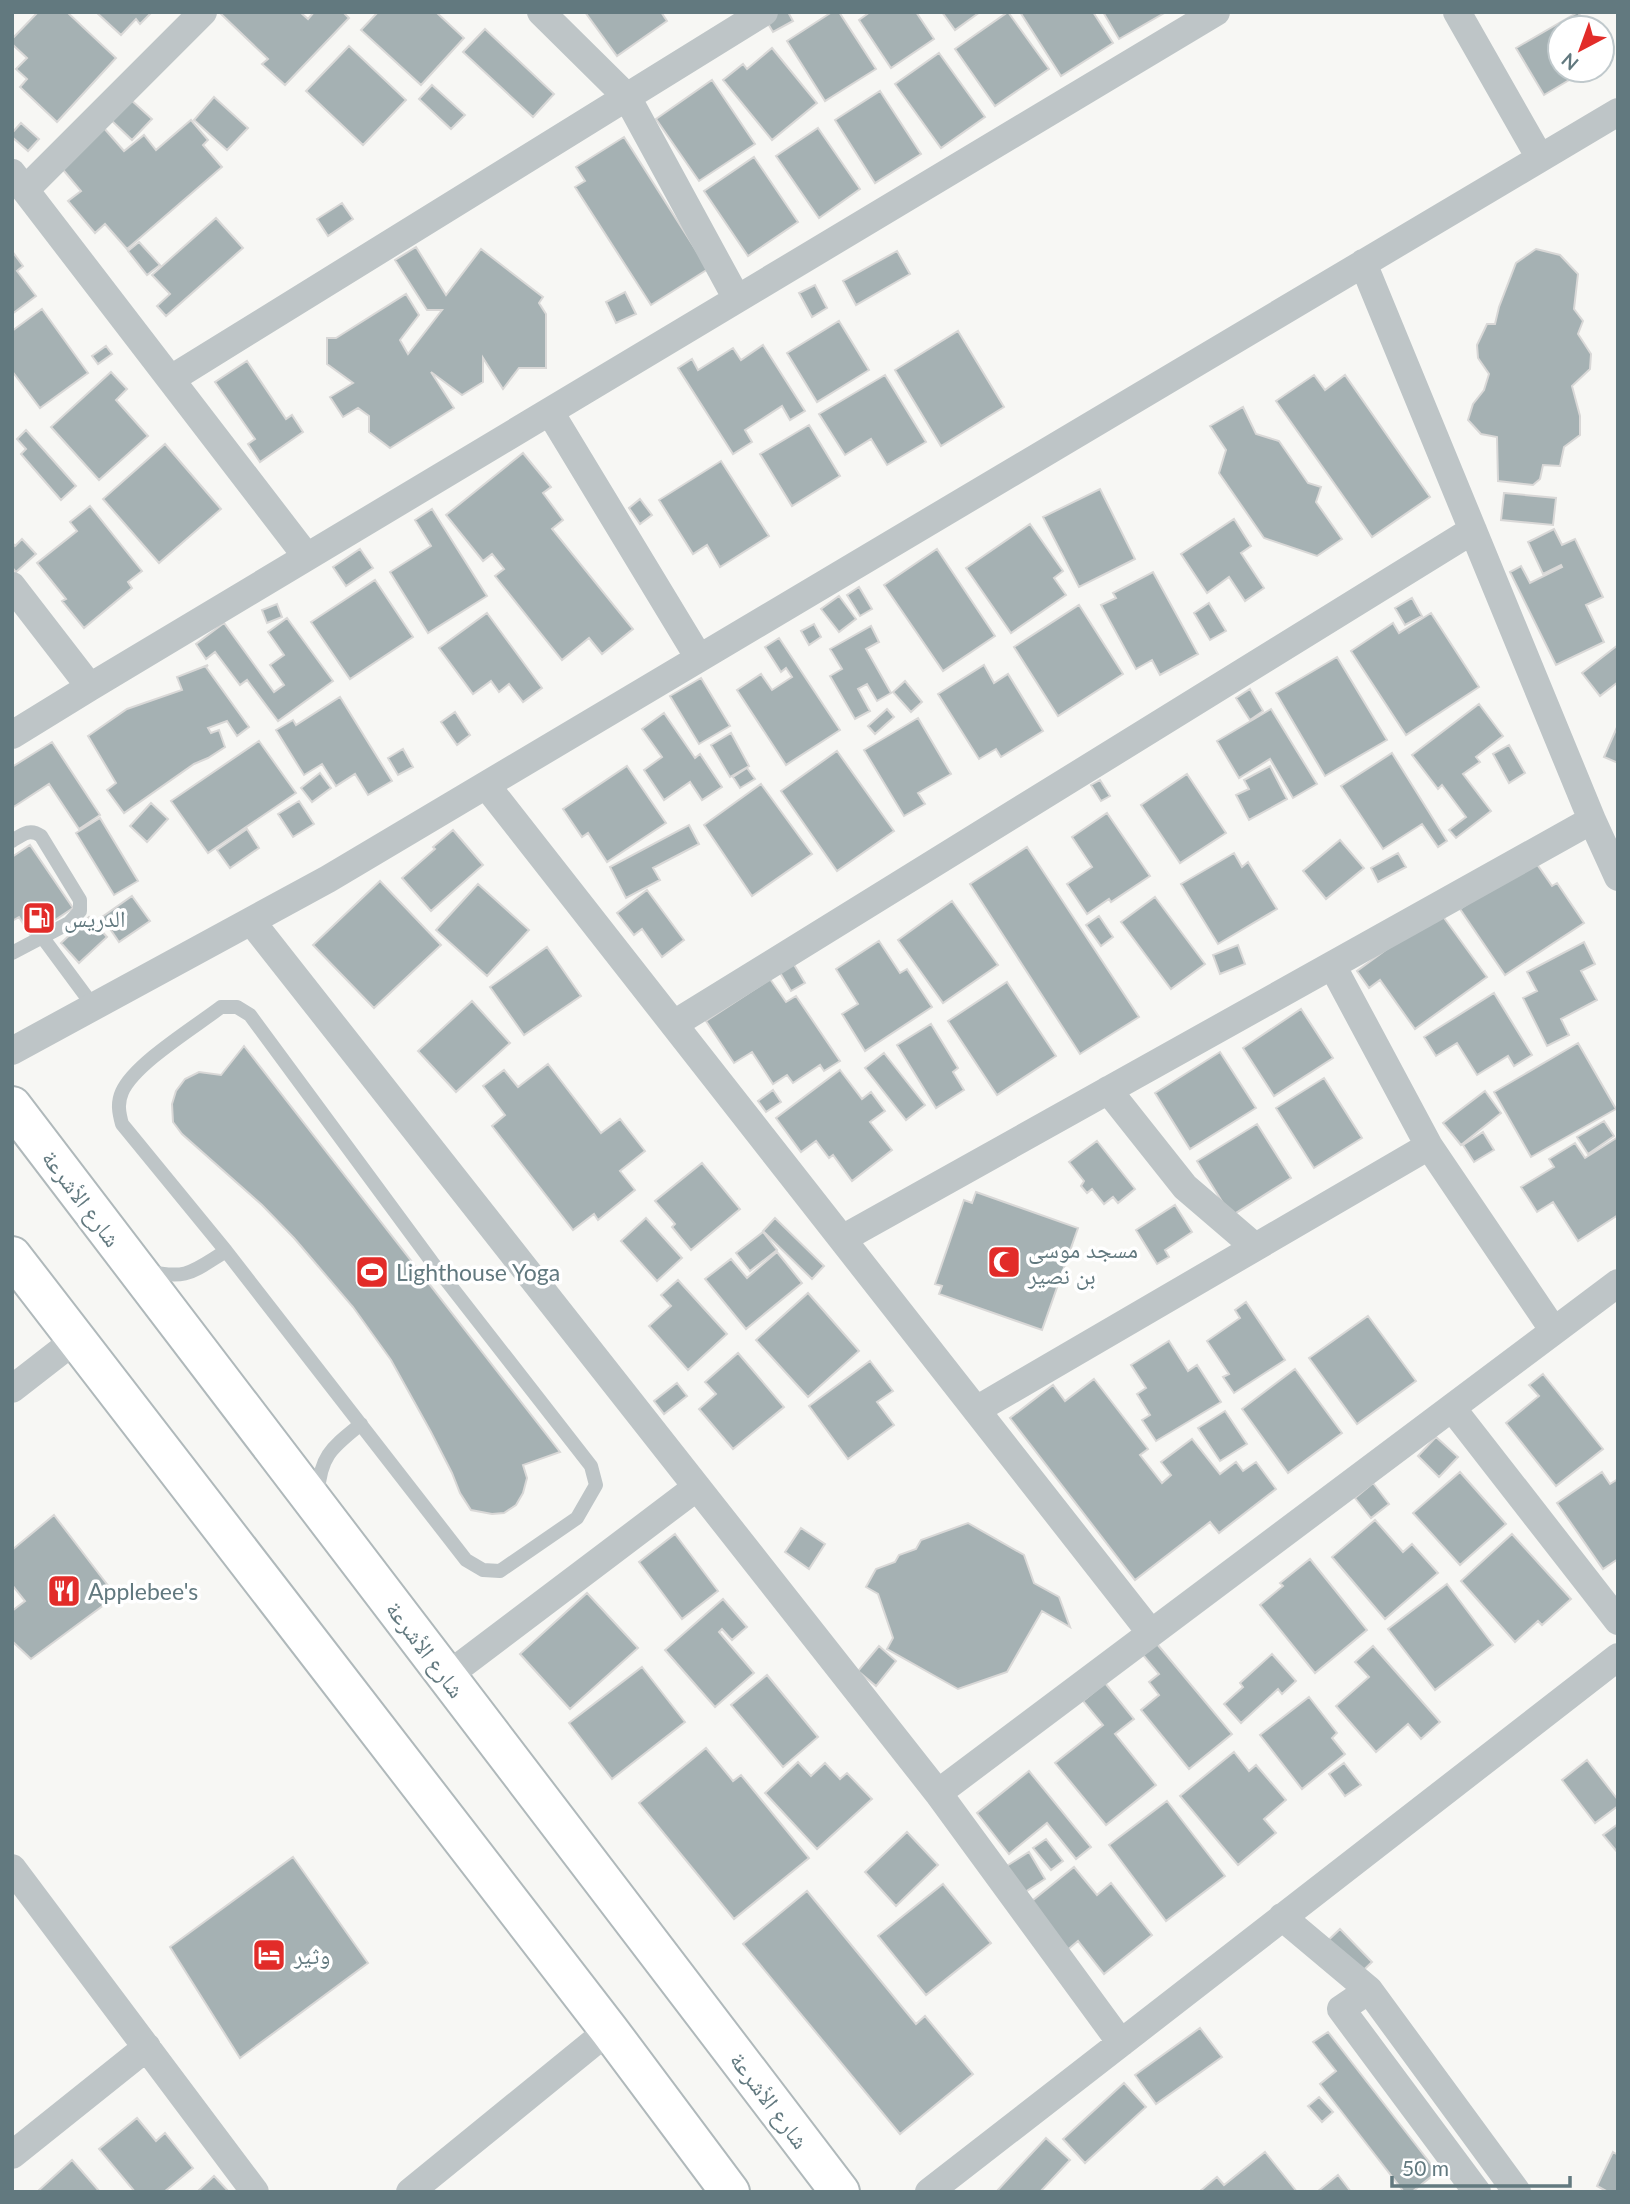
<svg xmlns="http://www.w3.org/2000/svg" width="1630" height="2204" font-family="Lato,'Noto Naskh Arabic',sans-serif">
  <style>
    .building { fill: #a5b1b3; stroke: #d9d8d7; stroke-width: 2 }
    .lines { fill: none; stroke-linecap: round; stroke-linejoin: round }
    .secondary-casing { stroke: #b0b9bb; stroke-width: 42 }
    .lane { stroke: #bec5c7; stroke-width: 14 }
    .street { stroke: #bec5c7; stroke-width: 28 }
    .secondary { stroke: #fff; stroke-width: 38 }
    .labels { text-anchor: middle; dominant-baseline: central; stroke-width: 7; stroke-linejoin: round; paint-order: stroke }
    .poi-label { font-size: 23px; fill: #62797f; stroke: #fff; text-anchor: start }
    .street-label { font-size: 23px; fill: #62797f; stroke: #fff }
  </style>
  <rect width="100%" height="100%" fill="#f7f7f4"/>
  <path class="building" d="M38,12H67L116,58L57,122L20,87L27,79L16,69L27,58L12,44V39Z
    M96,12H152L140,24L136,19L121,35Z
    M219,12H300L308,19L314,12H343L349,18L285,85L262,64L268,59Z
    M378,12H436L464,38L421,85L361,30Z
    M585,12H661L667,21L617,56Z
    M772,12H788L793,21L773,32L764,17Z
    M832,12H839L876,69L825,101L787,41Z
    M870,12H916L934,39L891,68L859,20Z
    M942,12H980L955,30Z
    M1008,12L1049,69L995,106L955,49Z
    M1020,12H1093L1113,43L1061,76Z
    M1103,12H1166L1119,39Z
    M1578,12L1587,28H1560V70H1586L1544,95L1516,48Z
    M485,29L554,94L533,117L463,52Z
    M349,46L406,100L363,145L306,91Z
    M772,48L817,103L772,140L723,80L743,64L747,69Z
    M939,53L985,117L941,148L895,84Z
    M712,80L755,144L699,181L656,119Z
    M432,85L465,115L451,129L419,99Z
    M880,91L921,154L875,183L835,120Z
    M214,97L248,128L227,150L194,120Z
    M130,99L152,119L132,140L111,120Z
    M191,120L208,140L203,145L222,167L127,249L105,224L95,233L68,201L81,191L59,165L103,127L124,151L144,135L156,150Z
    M21,123L39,139L28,151L12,137V133Z
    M818,128L860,189L819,218L776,156Z
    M624,137L708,269L651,305L575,187L585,181L576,167Z
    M754,157L798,222L748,256L704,191Z
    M342,203L353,219L328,236L317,219Z
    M216,218L243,248L166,316L157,306L170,294L152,275Z
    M139,242L160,265L147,275L128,251Z
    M416,247L446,295L481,249L543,297L539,303L546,314V368H519L503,389L483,358V382L462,395L431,372L454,408L390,448L369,432V416L358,408L343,417L330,397L353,383L327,364V338H336L406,294L419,315L400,340L408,354L442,310H427L395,260Z
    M1536,249L1560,255L1578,274L1574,309L1583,321L1578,334L1591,354L1590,369L1572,386L1580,416V435L1564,447L1560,466L1543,465L1540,479L1533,485L1498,481L1497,437L1481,434L1468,420L1473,404L1484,390L1489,374L1478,358L1477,345L1487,324H1495L1499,307L1516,263Z
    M12,251L23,266L17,271L36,296L12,314Z
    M897,251L910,274L856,305L843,281Z
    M815,285L827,308L812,317L799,293Z
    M625,292L636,314L616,323L606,302Z
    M42,309L88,373L40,408L12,371V331Z
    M839,321L869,370L817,402L787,353Z
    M958,331L1004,407L941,446L895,370Z
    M763,345L805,411L790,420L782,406L745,430L752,442L733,454L678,368L692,359L698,370L733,348L741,360Z
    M106,346L112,354L98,364L92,356Z
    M247,361L286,419L292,415L303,432L260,462L248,444L255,439L215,382Z
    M111,372L127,389L116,400L148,436L99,480L51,427Z
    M885,375L926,442L887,465L871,439L845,455L819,414Z
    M1314,375L1325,390L1345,375L1430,497L1372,537L1276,401Z
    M1243,407L1256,434L1279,441L1308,483L1321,487L1316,502L1342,539L1317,556L1264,538L1219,473L1226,450L1210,426Z
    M809,425L840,476L792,506L760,454Z
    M26,430L76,486L61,500L21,454L26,449L17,439Z
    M165,444L221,509L159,563L103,499Z
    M523,453L551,487L543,493L563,520L552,529L633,629L602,654L589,638L562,660L495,576L504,569L492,554L483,561L446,515Z
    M721,461L769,536L720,567L707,545L693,554L659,500Z
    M1100,489L1135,559L1079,587L1043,517Z
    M1504,493L1556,498L1553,525L1501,520Z
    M640,499L652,515L640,524L629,508Z
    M90,506L142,571L128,582L132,588L84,628L62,601L66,599L37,563L77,531L70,522Z
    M432,509L487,596L428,633L390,572L431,546L415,520Z
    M1234,519L1251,546L1241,553L1264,588L1245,601L1229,577L1207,593L1181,554Z
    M1030,524L1063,571L1054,578L1066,595L1011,633L966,568Z
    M1554,529L1562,545L1575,539L1603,597L1586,605L1604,642L1556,665L1510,572L1521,566L1530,583L1562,567L1561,565L1543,574L1528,542Z
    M22,539L36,554L16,572L12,567V542L15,546Z
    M360,549L373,568L346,586L333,567Z
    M937,549L995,636L943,671L884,585Z
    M1153,572L1198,654L1160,675L1152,660L1136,669L1101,605L1116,598L1113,593Z
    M375,580L413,637L350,679L311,622Z
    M859,587L872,609L860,616L847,595Z
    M839,596L856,619L839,632L821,609Z
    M1412,598L1422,616L1405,625L1395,608Z
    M1209,603L1226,631L1210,640L1194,613Z
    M277,604L282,617L267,623L262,610Z
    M1079,605L1123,674L1058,716L1014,647Z
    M487,613L542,688L523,702L509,684L499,692L491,681L473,694L439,648Z
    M1431,613L1479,687L1406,735L1351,651L1393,623L1399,633Z
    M287,618L333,681L278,721L247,680L240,685L215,652L206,659L196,644L224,623L274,692L284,685L270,665L284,655L268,632Z
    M814,624L821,637L809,645L801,631Z
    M871,626L879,642L866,649L891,693L877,701L867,684L858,689L870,711L855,719L830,676L842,669L830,649Z
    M779,638L840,730L786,765L737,690L761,674L772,690L792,677L786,668L781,672L765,647Z
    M1618,645V682L1600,696L1582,673Z
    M1337,657L1387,740L1325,776L1276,693Z
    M208,665L206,667L249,727L237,736L227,721L208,728L211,733L219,730L225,747L208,758L194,764L124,813L107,790L116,783L88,736L127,709L182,690L177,677Z
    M984,665L994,683L1008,674L1043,731L1001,757L996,749L979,759L938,694Z
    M701,678L730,726L699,744L670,696Z
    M905,681L922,702L911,712L893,692Z
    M1250,689L1263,711L1250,720L1236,698Z
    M340,697L392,781L368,795L355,774L336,786L322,764L304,775L276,730L293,720L296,725Z
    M1479,704L1503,736L1476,757L1480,762L1463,774L1491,811L1456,838L1449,830L1466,817L1442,785L1438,789L1412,755Z
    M887,709L894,717L875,734L868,726Z
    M1271,709L1317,784L1293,798L1270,759L1239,778L1217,741Z
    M455,712L470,735L457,745L441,722Z
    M664,713L695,758L700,754L722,787L702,800L690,782L664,800L644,770L662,757L642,729Z
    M918,718L951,774L918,793L925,804L904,816L864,750Z
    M1618,725V763L1604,757Z
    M731,733L749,766L730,777L711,745Z
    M259,741L296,793L208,853L171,801Z
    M52,742L100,815L79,829L49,784L12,808V767Z
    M1509,745L1525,773L1509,783L1493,754Z
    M403,749L413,767L398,775L388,758Z
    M837,751L894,831L837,871L781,791Z
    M1392,753L1447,841L1438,847L1422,824L1383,849L1341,786Z
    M627,766L666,823L607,862L588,833L582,837L563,809Z
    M1270,766L1287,799L1249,820L1236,795L1249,789L1244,780Z
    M747,768L755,779L740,788L733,777Z
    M320,773L331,788L312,802L301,788Z
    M1187,774L1226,833L1180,863L1141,805Z
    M1100,780L1110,796L1101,801L1091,785Z
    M761,784L812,854L752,896L704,825Z
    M299,801L314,824L293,837L278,814Z
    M151,803L168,819L147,842L130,826Z
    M1107,813L1150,876L1111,902L1109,899L1087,914L1067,884L1092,867L1072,837Z
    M100,818L138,881L114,895L76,833Z
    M689,825L699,844L653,868L660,880L626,898L610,867Z
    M247,829L259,848L230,868L217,850Z
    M453,830L483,865L431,911L402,878L435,849L433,847Z
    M1340,840L1364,868L1326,899L1303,871Z
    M30,845L73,908L31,936L19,917L12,921V857Z
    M1027,847L1139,1017L1080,1054L970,884Z
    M1234,853L1242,867L1248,862L1277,909L1218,944L1181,884Z
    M1398,853L1406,867L1378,882L1371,868Z
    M1534,860L1552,886L1557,883L1584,923L1505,975L1460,909Z
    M380,881L441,945L374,1008L313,945Z
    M478,884L529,930L487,976L436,930Z
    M647,890L684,940L662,957L642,929L634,935L617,913Z
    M132,896L150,921L119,942L102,917Z
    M1155,897L1205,964L1171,989L1121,922Z
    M952,901L998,965L943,1003L898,940Z
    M1439,911L1487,977L1415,1029L1380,980L1369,988L1357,971Z
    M1099,916L1113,937L1101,946L1086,925Z
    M89,917L107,937L79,963L61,943Z
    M879,941L900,973L907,969L932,1007L865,1051L842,1014L858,1004L836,969Z
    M1584,942L1595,964L1581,971L1597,1000L1561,1019L1569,1035L1547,1046L1523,998L1537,991L1527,972Z
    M1238,945L1245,964L1220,974L1213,955Z
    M547,947L581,996L524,1035L490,987Z
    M793,963L805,983L791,991L779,971Z
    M770,979L786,1002L796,996L840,1061L824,1071L820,1065L793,1083L787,1075L773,1084L752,1052L734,1063L706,1021Z
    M1007,982L1056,1056L997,1095L948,1021Z
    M1494,993L1532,1055L1514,1066L1508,1056L1477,1075L1457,1043L1436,1056L1424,1037Z
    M472,1001L510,1043L456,1092L418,1051Z
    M1301,1009L1333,1058L1274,1096L1243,1048Z
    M931,1024L958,1068L953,1072L964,1090L936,1108L897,1045Z
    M1578,1043L1616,1109L1531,1157L1494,1092Z
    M244,1046L560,1452L523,1465L527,1478L523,1493L516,1505L504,1513L492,1514L471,1510L460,1493L452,1473L431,1432L391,1360L353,1307L294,1238L262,1205L182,1134L173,1122L172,1104L176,1091L185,1079L199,1072L221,1075Z
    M1220,1052L1256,1108L1190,1149L1155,1093Z
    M884,1053L925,1105L906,1120L865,1068Z
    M548,1064L601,1133L620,1119L645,1151L620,1171L635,1190L598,1220L594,1214L573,1230L492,1126L505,1115L483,1086L504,1070L518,1087Z
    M840,1070L862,1099L871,1092L885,1111L870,1122L892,1150L852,1181L833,1155L829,1158L816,1141L801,1152L776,1118Z
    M1324,1078L1362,1138L1314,1168L1276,1108Z
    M773,1090L781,1102L766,1112L758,1101Z
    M1485,1091L1501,1113L1461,1145L1443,1123Z
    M1604,1121L1614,1136L1588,1154L1577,1137Z
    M1257,1124L1291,1178L1231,1216L1197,1161Z
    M1483,1132L1494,1150L1474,1162L1463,1145Z
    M1618,1137V1215L1578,1241L1553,1202L1537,1212L1521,1187L1554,1167L1549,1159L1575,1143L1585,1158Z
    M1097,1141L1135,1189L1118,1203L1113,1197L1104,1204L1092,1189L1087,1193L1081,1186L1084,1181L1069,1162Z
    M702,1163L740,1209L691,1250L672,1227L675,1224L655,1201Z
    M976,1192L1078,1228L1042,1330L939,1294L942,1286L935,1284L964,1200L972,1203Z
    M1175,1205L1192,1232L1165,1250L1169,1257L1157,1264L1136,1230Z
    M646,1218L682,1258L657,1281L621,1241Z
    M775,1218L824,1266L812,1279L763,1231Z
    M763,1232L777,1250L750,1271L736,1253Z
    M777,1252L802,1283L746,1329L705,1279L731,1259L747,1278Z
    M678,1280L727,1334L688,1370L649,1326L671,1306L661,1295Z
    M808,1293L859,1351L808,1397L756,1340Z
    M1246,1302L1285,1360L1234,1393L1223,1377L1229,1374L1207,1341L1240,1318L1235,1310Z
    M1368,1316L1416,1381L1357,1424L1309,1358Z
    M1169,1341L1188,1371L1197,1365L1221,1402L1156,1441L1142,1420L1150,1415L1137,1394L1146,1388L1131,1365Z
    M738,1353L784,1407L733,1449L699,1409L716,1394L705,1382Z
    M870,1361L893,1391L877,1402L894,1425L848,1459L809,1406Z
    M1295,1369L1342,1433L1288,1473L1242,1409Z
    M1543,1374L1603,1449L1556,1486L1506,1423L1539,1396L1529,1385Z
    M1094,1379L1148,1449L1140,1455L1162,1483L1171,1475L1161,1462L1192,1439L1220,1474L1236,1462L1243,1471L1256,1462L1276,1489L1219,1533L1210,1522L1135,1580L1010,1418L1053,1385L1065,1401Z
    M677,1383L687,1396L664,1414L654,1401Z
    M1225,1411L1247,1444L1220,1461L1198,1428Z
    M1436,1437L1458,1457L1439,1477L1418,1456Z
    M1460,1472L1506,1524L1460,1565L1413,1513Z
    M1602,1472L1610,1484L1618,1479V1559L1603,1569L1557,1503Z
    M1373,1483L1389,1504L1371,1518L1355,1498Z
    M54,1515L116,1596L31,1659L12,1641V1611L25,1601L12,1585V1550Z
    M1375,1520L1403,1552L1412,1544L1438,1573L1385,1619L1332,1557Z
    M968,1523L1024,1555L1034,1583L1059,1597L1070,1627L1042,1611L1007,1672L958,1689L887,1649L893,1638L878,1594L866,1587L876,1569L895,1562L899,1555L916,1549L921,1540Z
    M801,1528L825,1544L809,1569L785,1552Z
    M675,1534L718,1591L682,1619L639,1562Z
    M1512,1534L1571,1599L1542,1625L1538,1621L1515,1642L1461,1581Z
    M1310,1559L1367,1630L1315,1673L1260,1605L1283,1586L1280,1583Z
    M1447,1584L1493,1645L1435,1690L1388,1629Z
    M587,1593L638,1648L570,1709L520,1654Z
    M723,1599L747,1627L732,1640L722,1629L719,1632L754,1673L715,1707L665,1650Z
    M1157,1644L1232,1734L1189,1769L1141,1710L1159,1695L1149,1682L1159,1674L1143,1655Z
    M879,1646L896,1661L876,1686L858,1671Z
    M1373,1646L1440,1722L1421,1739L1408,1724L1376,1752L1336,1706L1369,1677L1355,1662Z
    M1272,1654L1296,1681L1282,1694L1278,1689L1241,1723L1224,1704L1243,1687L1240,1683Z
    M642,1667L685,1722L612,1779L569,1723Z
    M767,1675L818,1737L783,1767L731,1705Z
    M1105,1683L1134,1719L1115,1734L1156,1785L1106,1825L1055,1763L1103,1725L1083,1701Z
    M1309,1697L1337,1733L1332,1738L1345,1754L1302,1789L1260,1735Z
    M706,1748L733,1781L741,1775L809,1858L734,1919L639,1803Z
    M1234,1752L1249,1771L1256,1765L1286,1800L1264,1819L1276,1833L1238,1865L1180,1796Z
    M1587,1760L1618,1800V1806L1595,1823L1562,1780Z
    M798,1762L811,1776L825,1763L840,1779L847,1773L872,1799L817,1849L765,1793Z
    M1344,1763L1361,1785L1345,1796L1329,1774Z
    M1029,1771L1091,1847L1076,1859L1047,1823L1009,1854L977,1813Z
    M1167,1801L1225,1876L1166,1921L1109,1845Z
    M1618,1824V1853L1603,1835Z
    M907,1832L938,1865L896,1906L865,1872Z
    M1046,1839L1063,1861L1051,1870L1033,1848Z
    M1029,1852L1045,1879L1022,1894L1005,1867Z
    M293,1857L368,1963L240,2058L170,1947Z
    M1074,1867L1097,1895L1111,1883L1152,1935L1104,1974L1078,1941L1065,1952L1027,1905Z
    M943,1884L991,1943L926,1995L878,1936Z
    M807,1891L916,2024L925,2016L973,2074L900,2134L743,1944Z
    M1340,1929L1372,1962L1350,1983L1318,1950Z
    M1200,2028L1222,2057L1156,2104L1135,2075Z
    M1328,2032L1437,2172L1412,2192H1404L1320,2084L1336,2071L1313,2042Z
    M1124,2083L1146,2107L1085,2163L1063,2139Z
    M1319,2097L1333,2112L1322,2122L1308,2106Z
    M137,2118L156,2141L165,2133L193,2168L164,2192H135L99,2149Z
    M1046,2138L1070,2160L1040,2192H996Z
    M1265,2152L1297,2192H1199L1217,2177L1224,2185Z
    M1613,2152L1618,2155V2192H1608L1597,2186Z
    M72,2160L100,2192H37Z
    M1338,2175L1351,2192H1317Z
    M214,2176L229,2192H197Z"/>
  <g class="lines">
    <defs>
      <path id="secondary" d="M12,1106L840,2192
        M12,1256L609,2030L730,2192"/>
    </defs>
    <use href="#secondary" class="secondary-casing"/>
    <path class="lane" d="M12,841C23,834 30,828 41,836L80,900V911L69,923L12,953
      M43,938L94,1007
      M221,1007H237L250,1015L432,1262L591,1466L596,1485L577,1518L500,1571L483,1570L466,1560L226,1251L122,1124C119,1113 117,1103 122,1092C134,1064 195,1027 221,1007Z
      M147,1271C188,1280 192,1272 226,1251
      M318,1493C320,1455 333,1447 361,1424"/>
    <path class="street" d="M541,12L627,97L737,299
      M1457,12L1540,158
      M12,173L307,557
      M25,190L203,12
      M1363,263L1592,820L1618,877
      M171,379L764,12
      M550,412L699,658
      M12,586L90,687
      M12,735L90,687L1216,12
      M486,785L1151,1633
      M251,921L938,1793L1121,2043
      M1332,965L1429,1146L1554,1331
      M674,1024L1473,530
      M12,1051L328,879L1618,112
      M1108,1090L1185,1187L1255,1247
      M842,1239L1592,820
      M12,1389L75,1340
      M1452,1408L1618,1621
      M976,1410L1429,1146
      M447,1676L697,1487
      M938,1793L1618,1283
      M12,1868L255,2192
      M1282,1917L1369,1990
      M12,2155L147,2047
      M410,2192L609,2030
      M929,2192L1618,1657
      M1477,2192L1341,2009L1369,1990L1517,2192"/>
    <use href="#secondary" class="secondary"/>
  </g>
  <defs>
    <symbol id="fuel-square" viewBox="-11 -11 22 22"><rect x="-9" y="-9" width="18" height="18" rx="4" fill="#e22c29" stroke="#fff"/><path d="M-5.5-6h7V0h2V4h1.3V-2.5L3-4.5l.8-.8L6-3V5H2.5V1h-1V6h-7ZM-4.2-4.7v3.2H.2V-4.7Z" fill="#fff"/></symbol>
    <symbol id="mosque-square" viewBox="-11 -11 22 22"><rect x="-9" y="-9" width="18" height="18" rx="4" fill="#e22c29" stroke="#fff"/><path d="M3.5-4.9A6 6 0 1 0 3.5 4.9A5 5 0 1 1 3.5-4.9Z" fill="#fff"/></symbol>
    <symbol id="stadium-square" viewBox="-11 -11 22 22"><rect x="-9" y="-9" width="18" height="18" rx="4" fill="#e22c29" stroke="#fff"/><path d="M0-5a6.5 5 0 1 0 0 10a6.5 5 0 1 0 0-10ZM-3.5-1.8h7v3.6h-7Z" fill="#fff"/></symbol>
    <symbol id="restaurant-square" viewBox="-11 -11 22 22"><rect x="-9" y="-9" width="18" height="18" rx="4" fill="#e22c29" stroke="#fff"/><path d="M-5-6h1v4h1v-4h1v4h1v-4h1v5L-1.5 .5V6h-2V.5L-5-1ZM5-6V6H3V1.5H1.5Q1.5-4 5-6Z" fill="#fff"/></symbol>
    <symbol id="hotel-square" viewBox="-11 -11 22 22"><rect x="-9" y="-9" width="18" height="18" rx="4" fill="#e22c29" stroke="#fff"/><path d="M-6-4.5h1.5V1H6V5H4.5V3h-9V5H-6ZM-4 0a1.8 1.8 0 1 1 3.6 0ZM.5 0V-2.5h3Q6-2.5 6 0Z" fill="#fff"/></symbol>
  </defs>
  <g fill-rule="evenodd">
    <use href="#fuel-square" x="20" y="899" width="38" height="38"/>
    <use href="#mosque-square" x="985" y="1243" width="38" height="38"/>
    <use href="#stadium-square" x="353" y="1253" width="38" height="38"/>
    <use href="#restaurant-square" x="45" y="1572" width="38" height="38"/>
    <use href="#hotel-square" x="250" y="1936" width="38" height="38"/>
  </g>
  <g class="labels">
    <g class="poi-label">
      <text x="64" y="918">الدريس</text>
      <text x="1028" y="1249">مسجد موسى<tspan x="1028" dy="26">بن نصير</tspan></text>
      <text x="396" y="1272">Lighthouse Yoga</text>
      <text x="88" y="1591">Applebee's</text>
      <text x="294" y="1955">وثير</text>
    </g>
    <g class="street-label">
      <text transform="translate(82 1198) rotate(53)">شارع الأشرعة</text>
      <text transform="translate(426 1649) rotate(53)">شارع الأشرعة</text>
      <text transform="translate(770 2100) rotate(53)">شارع الأشرعة</text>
    </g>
  </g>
  <rect width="1630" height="2204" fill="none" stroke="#62797f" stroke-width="28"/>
  <g transform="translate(1581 49) rotate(221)"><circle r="33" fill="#ffffff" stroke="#c0c9cc" stroke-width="2"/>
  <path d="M0-5L12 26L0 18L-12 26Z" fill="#e22c29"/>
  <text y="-10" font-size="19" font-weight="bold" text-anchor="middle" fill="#62797f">N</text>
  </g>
  <path d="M1392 2176v10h178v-10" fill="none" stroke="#62797f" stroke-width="3.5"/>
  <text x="1402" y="2176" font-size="21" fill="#62797f" stroke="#ffffff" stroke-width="5" paint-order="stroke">50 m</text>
</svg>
